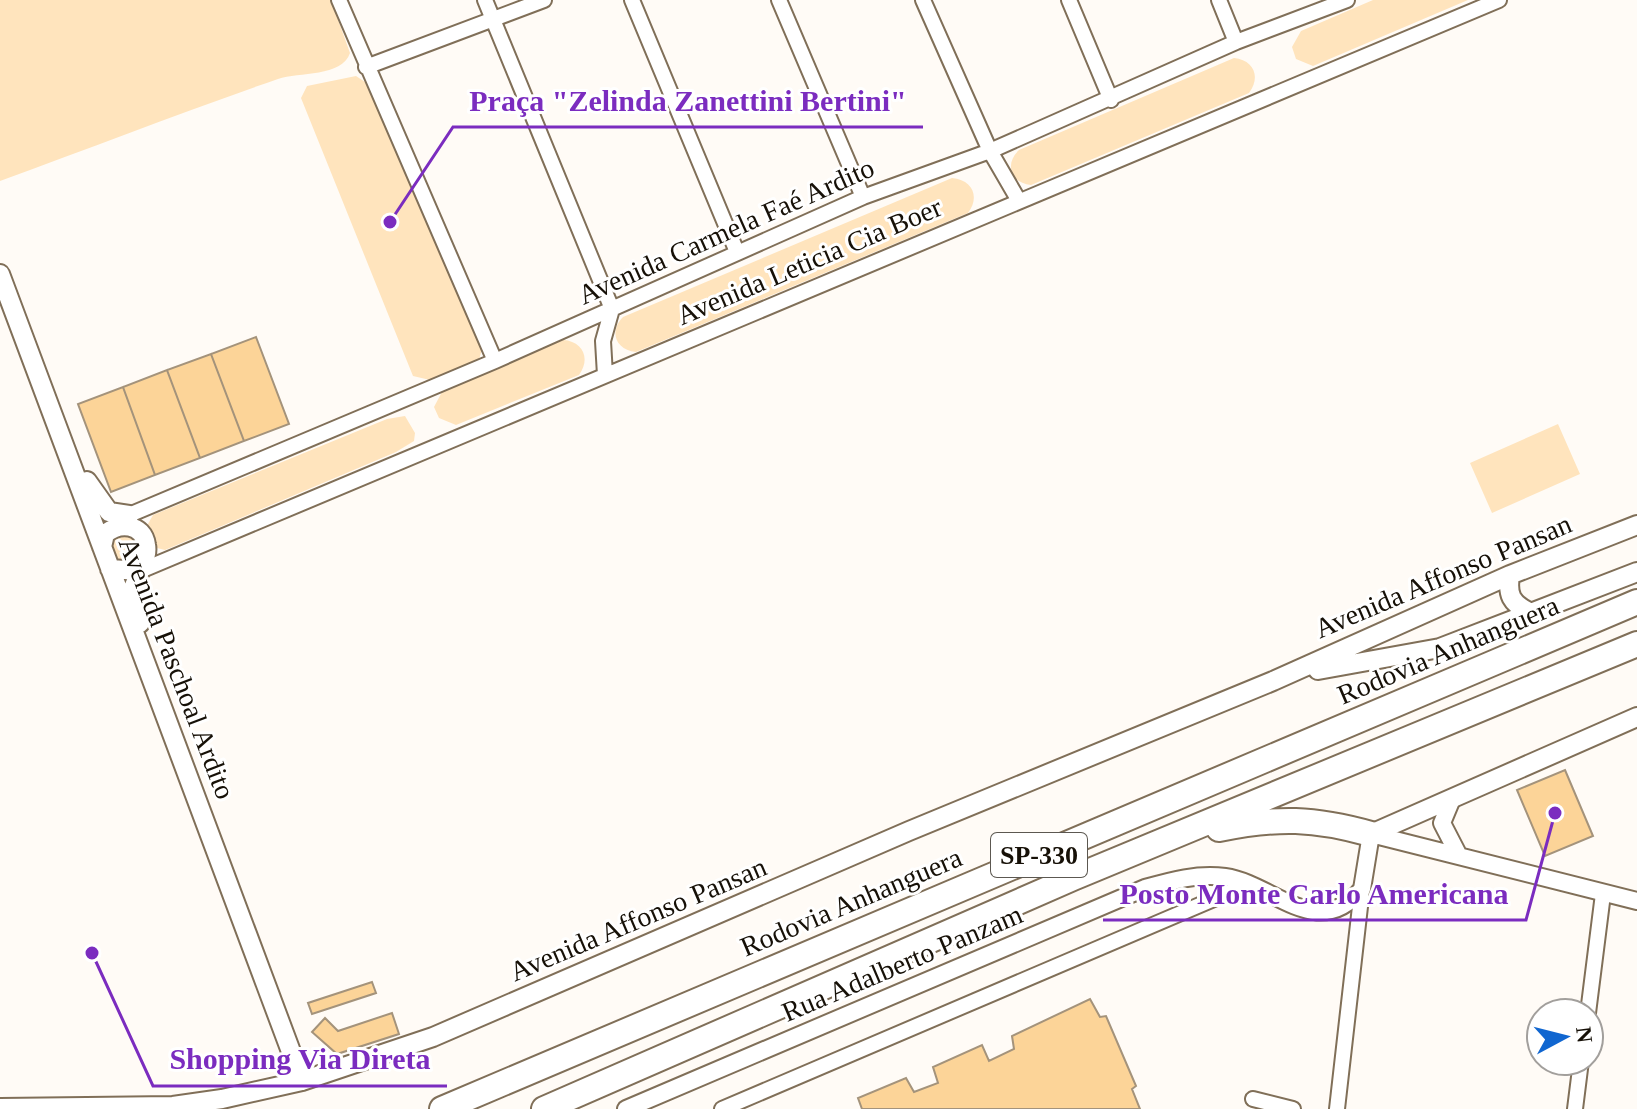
<svg xmlns="http://www.w3.org/2000/svg" width="1637" height="1109" font-family="Georgia,serif">
  <style>
    .green { fill: #ffe4bd }
    .building { fill: #fcd498; stroke: #a4937b; stroke-width: 2 }
    .lines { fill: none; stroke-linecap: round; stroke-linejoin: round }
    .minor-casing { stroke: #806f58; stroke-width: 18 }
    .tertiary-casing { stroke: #806f58; stroke-width: 20 }
    .secondary-casing { stroke: #806f58; stroke-width: 22 }
    .motorway-casing { stroke: #806f58; stroke-width: 28 }
    .minor { stroke: #fff; stroke-width: 14 }
    .tertiary { stroke: #fff; stroke-width: 16 }
    .secondary { stroke: #fff; stroke-width: 18 }
    .motorway { stroke: #fff; stroke-width: 24 }
    .labels { text-anchor: middle; dominant-baseline: central; stroke-width: 6; stroke-linejoin: round; paint-order: stroke }
    .shield { fill: #fff; stroke: #5c5851; stroke-width: 2 }
    .shield-label { font-size: 26px; font-weight: bold; fill: #161007 }
    .street-label { font-size: 28px; fill: #161007; stroke: #fff }
    .leader { fill: none; stroke: #7b2cbf; stroke-width: 3 }
    .callout-dot { fill: #7b2cbf; stroke: #fff; stroke-width: 3 }
    .callout-label { font-size: 30px; text-anchor: middle; font-weight: bold; fill: #7b2cbf; stroke: #fff; stroke-width: 6; stroke-linejoin: round; paint-order: stroke }
  </style>
  <rect width="100%" height="100%" fill="#fffbf6"/>
  <path class="green" d="M0,0H331L350,53C342,77 299,72 278,79C185,111 93,147 0,181Z
    M1373,0H1468L1313,66L1296,59L1292,47L1301,31Z
    M1234,58C1254,60 1261,77 1249,93L1031,185C1011,183 1004,164 1019,150Z
    M356,76L368,84L483,345L479,360L430,380L413,376L301,98L307,86Z
    M952,178C973,180 980,197 968,213L636,352C615,350 609,331 623,317Z
    M563,340C583,341 591,359 579,375L456,425L439,418L434,407L443,390Z
    M405,416L415,433L414,441L396,452L165,550L153,547L144,531L153,515L387,419Z
    M1558,424L1580,474L1492,513L1470,463Z
    M110 549a14 14 0 1 1 28 0a14 14 0 1 1-28 0Z"/>
  <path class="building" d="M256,337L289,424L244,441L211,354Z
    M211,354L244,441L200,458L167,370Z
    M167,370L200,458L155,475L123,387Z
    M123,387L155,475L111,492L78,404Z
    M1565,770L1593,836L1545,856L1517,790Z
    M372,982L376,993L312,1014L308,1003Z
    M1090,999L1100,1017L1106,1016L1136,1086L1132,1089L1140,1109H862L858,1098L906,1078L914,1092L938,1083L933,1067L982,1045L989,1061L1014,1049L1012,1036Z
    M392,1013L399,1034L337,1054L312,1032L325,1018L338,1031Z"/>
  <g class="lines">
    <defs>
      <path id="minor" d="M339,0L495,361
        M485,0L612,309L603,341L605,375
        M632,0L737,252
        M779,0L863,197
        M923,0L990,151L1019,201
        M1069,0L1111,100
        M1219,0L1236,42
        M366,67L544,0
        M129,515L495,361L863,197L990,151L1236,42L1347,0
        M140,571L1499,0
        M1588,1013L1603,894
        M1253,1099L1293,1109
        M722,1109L1249,884
        M1337,1109L1362,889
        M1575,1109L1581,1061"/>
      <path id="tertiary" d="M1452,799L1442,823L1458,854
        M626,1109L1145,888C1170,881 1198,873 1225,877C1274,884 1317,943 1362,889L1371,834L1637,901"/>
      <path id="secondary" d="M0,274L302,1081
        M87,481L109,512L129,515L127,523
        M102,547L105,534C119,522 143,523 146,545C148,554 143,563 140,571L110,569
        M1510,575C1507,595 1511,603 1529,612
        M140,623L134,586L140,571
        M1318,670L1440,648L1637,572
        M1371,834L1637,717
        M0,1108L173,1106L222,1099L302,1081L433,1037L909,831L1273,681L1510,575L1637,525"/>
      <path id="motorway" d="M1219,829C1278,817 1314,818 1371,834
        M442,1109L1637,602
        M544,1109L1073,878L1637,644"/>
    </defs>
    <use href="#minor" class="minor-casing"/>
    <use href="#tertiary" class="tertiary-casing"/>
    <use href="#secondary" class="secondary-casing"/>
    <use href="#motorway" class="motorway-casing"/>
    <use href="#minor" class="minor"/>
    <use href="#tertiary" class="tertiary"/>
    <use href="#secondary" class="secondary"/>
    <use href="#motorway" class="motorway"/>
  </g>
  <g class="labels">
    <rect class="shield" x="991" y="833" width="96" height="44" rx="6"/>
    <g class="shield-label">
      <text x="1039" y="855">SP-330</text>
    </g>
    <g class="street-label">
      <text transform="translate(726 231) rotate(-24)">Avenida Carmela Faé Ardito</text>
      <text transform="translate(809 261) rotate(-23)">Avenida Leticia Cia Boer</text>
      <text transform="translate(1443 576) rotate(-23)">Avenida Affonso Pansan</text>
      <text transform="translate(1448 650) rotate(-23)">Rodovia Anhanguera</text>
      <text transform="translate(177 668) rotate(69)">Avenida Paschoal Ardito</text>
      <text transform="translate(851 902) rotate(-23)">Rodovia Anhanguera</text>
      <text transform="translate(638 919) rotate(-23)">Avenida Affonso Pansan</text>
      <text transform="translate(902 963) rotate(-23)">Rua Adalberto Panzam</text>
    </g>
  </g>
  <path class="leader" d="M390 222L453 127H923M1555 813L1526 920H1103M92 953L153 1086H447"/>
  <g class="callout-dot">
    <circle cx="390" cy="222" r="8"/>
    <circle cx="1555" cy="813" r="8"/>
    <circle cx="92" cy="953" r="8"/>
  </g>
  <g class="callout-label">
    <text x="688" y="111">Praça "Zelinda Zanettini Bertini"</text>
    <text x="1314" y="904">Posto Monte Carlo Americana</text>
    <text x="300" y="1069">Shopping Via Direta</text>
  </g>
  <g transform="translate(1565 1037) rotate(83)"><circle r="38" fill="#ffffff" stroke="#a29f9c" stroke-width="2"/>
  <path d="M0-6L14 30L0 20L-14 30Z" fill="#1066d0"/>
  <text y="-12" font-size="22" font-weight="bold" text-anchor="middle" fill="#161007">N</text>
  </g>
</svg>
